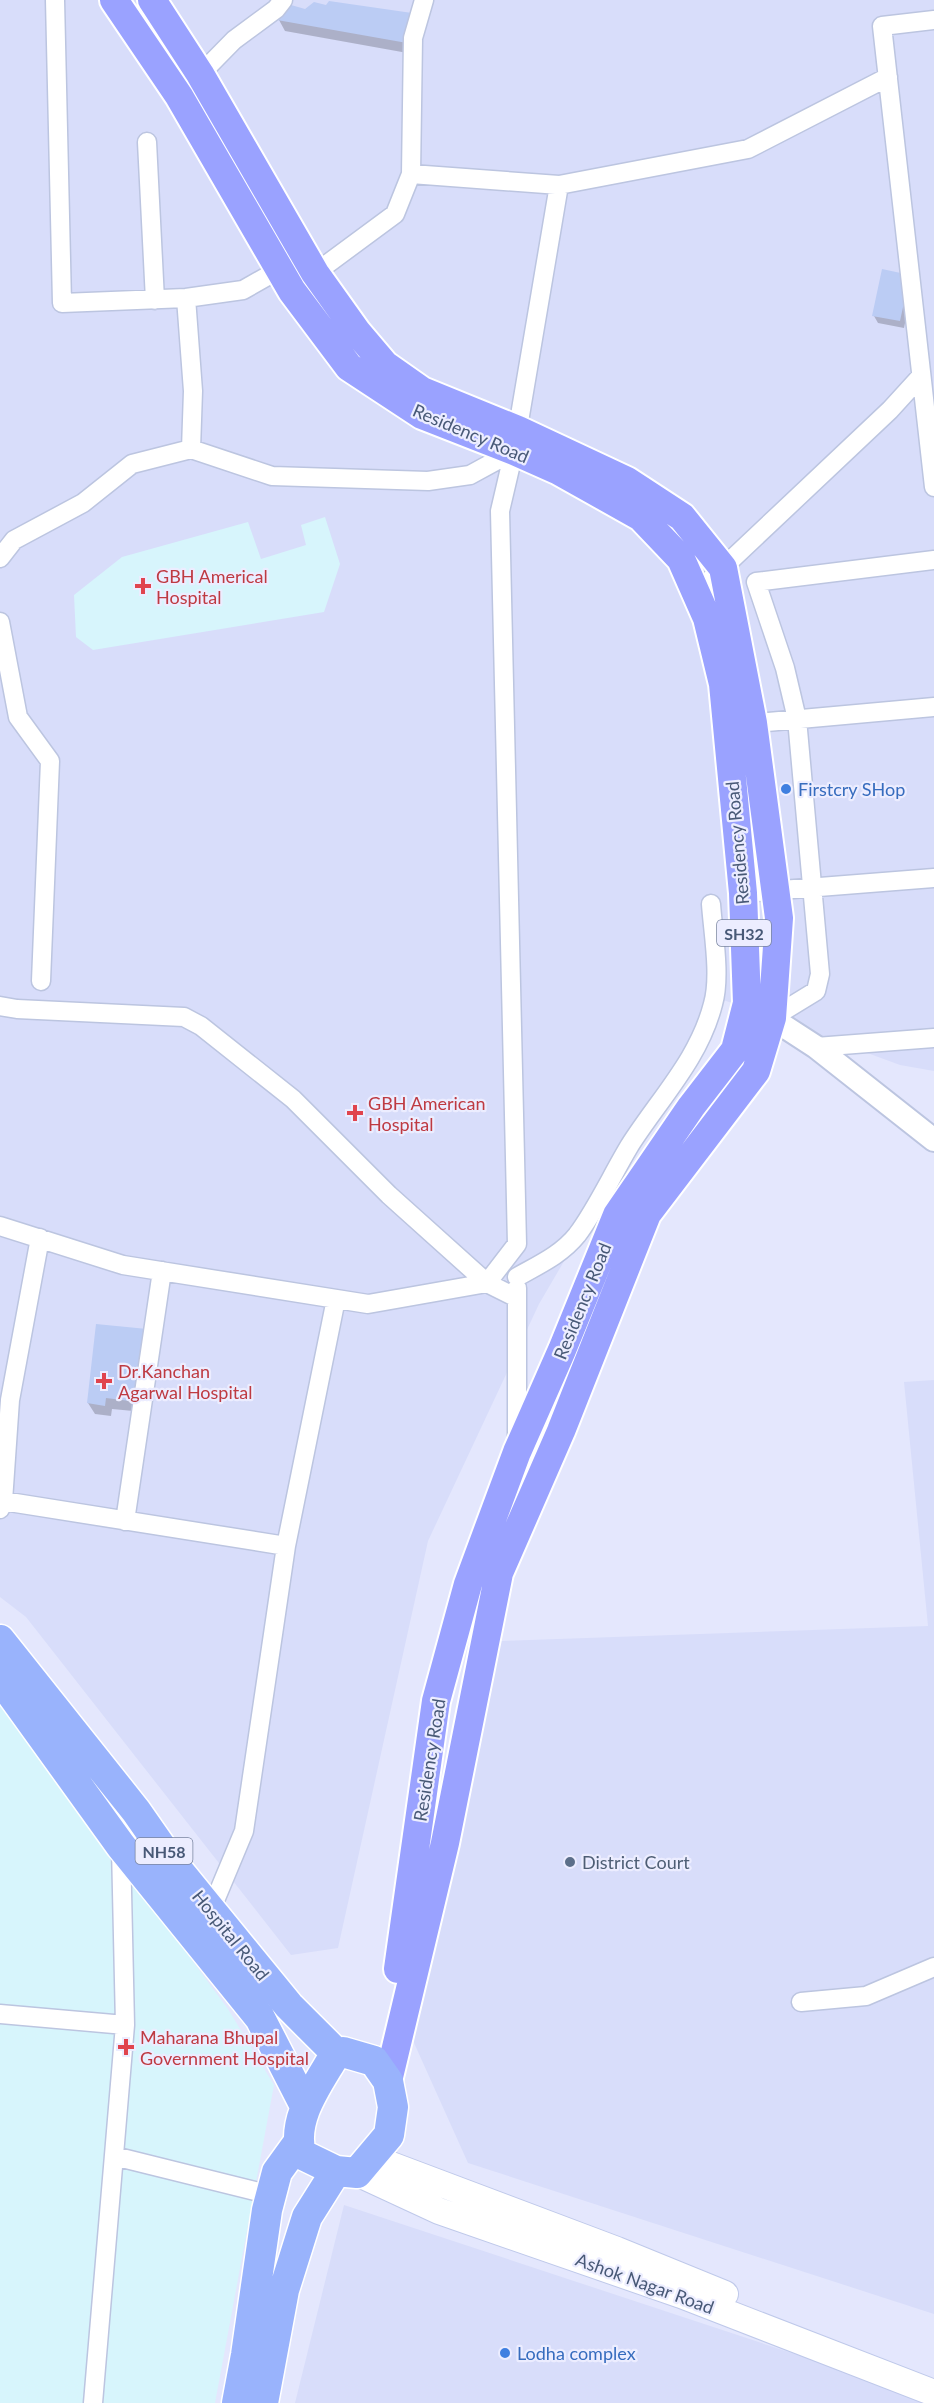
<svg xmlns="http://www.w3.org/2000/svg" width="934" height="2403" font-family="Lato,sans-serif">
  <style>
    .residential { fill: #d8ddfa }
    .medical { fill: #d7f5fc }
    .shadow { fill: #0003 }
    .building { fill: #bbccf4 }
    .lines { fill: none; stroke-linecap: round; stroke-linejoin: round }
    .minor-casing { stroke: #bcc5e0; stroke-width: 21 }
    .tertiary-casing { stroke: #bcc5e0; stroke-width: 26 }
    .secondary-casing { stroke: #bfc9ea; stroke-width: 28 }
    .primary-casing { stroke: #fff; stroke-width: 32 }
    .trunk-casing { stroke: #fff; stroke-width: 33 }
    .minor { stroke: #fff; stroke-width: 18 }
    .tertiary { stroke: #fff; stroke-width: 22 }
    .secondary { stroke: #fff; stroke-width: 26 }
    .primary { stroke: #9aa2ff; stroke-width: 28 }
    .trunk { stroke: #99b3fc; stroke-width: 30 }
    .health-dot { fill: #e0444e; stroke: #ecedff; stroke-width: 2 }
    .shop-dot { fill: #3f7fe0; stroke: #ecedff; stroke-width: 2 }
    .service-dot { fill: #5c6f8a; stroke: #ecedff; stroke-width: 2 }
    .labels { text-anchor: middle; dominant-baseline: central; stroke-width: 4.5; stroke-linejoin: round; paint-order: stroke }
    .shield { fill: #ecedff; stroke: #7985a0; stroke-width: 1.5 }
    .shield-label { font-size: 16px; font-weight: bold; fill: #485977 }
    .street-label { font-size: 18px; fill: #485977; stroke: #ecedff }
    .health-label { font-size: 18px; fill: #be3a42; stroke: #ecedff; text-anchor: start }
    .shop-label { font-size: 18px; fill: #366cbe; stroke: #ecedff; text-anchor: start }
    .service-label { font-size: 18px; fill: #4e5e75; stroke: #ecedff; text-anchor: start }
  </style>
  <rect width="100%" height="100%" fill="#e4e7fd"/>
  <path class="residential" d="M0,0H934V1071L900,1065L718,998L539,1304L428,1541L338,1948L291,1955L26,1617L0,1597Z
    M934,1380V2314L468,2163L401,2014L473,1642L928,1626L904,1382Z
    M344,2205L934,2400V2403H295Z"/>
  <path class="medical" d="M325,517L340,564L324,612L93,650L76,637L74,595L122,557L248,522L261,559L306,545L301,525Z
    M0,1700L228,2009L274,2085L215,2403H0Z"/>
  <path class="shadow" d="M327,7L411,14L413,54L285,31L279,20L305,10Z
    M913,283L904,328L878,323L874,316Z
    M98,1325L144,1412L112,1409L111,1416L95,1414L88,1403Z"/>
  <path class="building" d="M329,1L412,13L407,43L277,20L291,5L305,9L314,2L326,5Z
    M882,269L910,275L900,321L872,316Z
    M96,1324L147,1329L138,1402L106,1398L105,1406L87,1403Z"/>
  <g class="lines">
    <defs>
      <path id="minor" d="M55,0L62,303L186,298L243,290L280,269
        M934,20L882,26L934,487
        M179,96L234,40L276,9L283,0
        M147,142L155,300
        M411,174L559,185L748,149L888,77
        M307,279L395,214L411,174L413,38L424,0
        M186,298L193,391L191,449
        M0,558L14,540L83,503L132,464L191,449L272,476L428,481L470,475L514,451
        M696,593L890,410L921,376
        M0,622L18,717L50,761L41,981
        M745,724L934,707
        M743,893L934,878
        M0,1006L17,1009L184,1017L201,1026L293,1099L389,1195L487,1283L517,1298
        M772,1018L816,991L820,974L797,719L785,668L756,582L934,560
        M816,1047L934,1038
        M0,1226L123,1265L368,1304L487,1283L517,1244L500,511L514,451L559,185
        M517,1277C538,1265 561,1255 577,1235C596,1210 613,1173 630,1145C660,1098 699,1059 713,1004C721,976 713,933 711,904
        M517,1440V1288
        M3,1501L10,1400L40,1238
        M0,1509L3,1501L286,1546L336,1299
        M125,1521L162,1271
        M211,1910L244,1831L286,1546
        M801,2002L866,1996L934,1967
        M0,2014L125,2025L121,1847
        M114,2156L271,2195
        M93,2403L125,2025"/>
      <path id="tertiary" d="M759,1010L816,1047L934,1140"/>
      <path id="secondary" d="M370,2157L617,2250L725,2294
        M357,2173L439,2211L681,2295L934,2393"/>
      <path id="primary" d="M114,0L179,96L292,291L349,367L422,415L514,451L559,471L641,517L681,559L707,618L723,684L743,893L747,1003L735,1050L691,1107L617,1215L562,1350L517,1452L468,1584L436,1701L398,1969
        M152,0L200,74L315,273L357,332L385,365L422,391L518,430L627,481L682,517L723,568L753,723L779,918L772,1018L756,1071L647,1214L561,1431L499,1573L445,1843L388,2081"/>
      <path id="trunk" d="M0,1640L136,1811L173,1864L289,2006L336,2053
        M0,1678L121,1846L260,2018L305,2106
        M343,2052L374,2061L388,2081L393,2107L389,2135L357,2173L336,2171L301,2154C291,2118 319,2083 336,2053Z
        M237,2403L246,2355L267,2210L277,2172L298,2143
        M263,2403L284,2290L307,2217L336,2171"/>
    </defs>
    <use href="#minor" class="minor-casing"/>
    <use href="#tertiary" class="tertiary-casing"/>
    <use href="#secondary" class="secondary-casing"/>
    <use href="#primary" class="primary-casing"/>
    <use href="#trunk" class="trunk-casing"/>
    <use href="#minor" class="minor"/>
    <use href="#tertiary" class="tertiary"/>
    <use href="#secondary" class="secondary"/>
    <use href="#primary" class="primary"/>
    <use href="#trunk" class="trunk"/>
  </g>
  <g class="health-dot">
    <path d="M140 577h6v6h6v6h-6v6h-6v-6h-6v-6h6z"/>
    <path d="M352 1104h6v6h6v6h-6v6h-6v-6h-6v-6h6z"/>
    <path d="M101 1372h6v6h6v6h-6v6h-6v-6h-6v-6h6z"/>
    <path d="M123 2038h6v6h6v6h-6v6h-6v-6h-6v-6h6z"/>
  </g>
  <g class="shop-dot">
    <circle cx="786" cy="789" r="6"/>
    <circle cx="505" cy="2353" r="6"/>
  </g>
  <circle class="service-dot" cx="570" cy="1862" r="6"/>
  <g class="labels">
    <g class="shield">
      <rect x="717" y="920" width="54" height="26" rx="4.5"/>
      <rect x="135.5" y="1838" width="57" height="26" rx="4.5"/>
    </g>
    <g class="shield-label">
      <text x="744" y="933">SH32</text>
      <text x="164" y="1851">NH58</text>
    </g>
    <g class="street-label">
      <text transform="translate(471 433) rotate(23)">Residency Road</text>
      <text transform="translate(737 843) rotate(-95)">Residency Road</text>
      <text transform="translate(582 1301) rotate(-68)">Residency Road</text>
      <text transform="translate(429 1760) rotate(-81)">Residency Road</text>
      <text transform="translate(231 1935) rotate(51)">Hospital Road</text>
      <text transform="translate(645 2283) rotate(20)">Ashok Nagar Road</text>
    </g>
    <g class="health-label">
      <text x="156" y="576">GBH Americal<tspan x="156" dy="21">Hospital</tspan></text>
      <text x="368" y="1103">GBH American<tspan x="368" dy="21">Hospital</tspan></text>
      <text x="118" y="1371">Dr.Kanchan<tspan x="118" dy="21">Agarwal Hospital</tspan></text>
      <text x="140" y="2037">Maharana Bhupal<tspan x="140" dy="21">Government Hospital</tspan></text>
    </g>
    <g class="shop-label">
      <text x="798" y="789">Firstcry SHop</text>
      <text x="517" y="2353">Lodha complex</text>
    </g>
    <g class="service-label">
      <text x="582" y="1862">District Court</text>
    </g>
  </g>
</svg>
